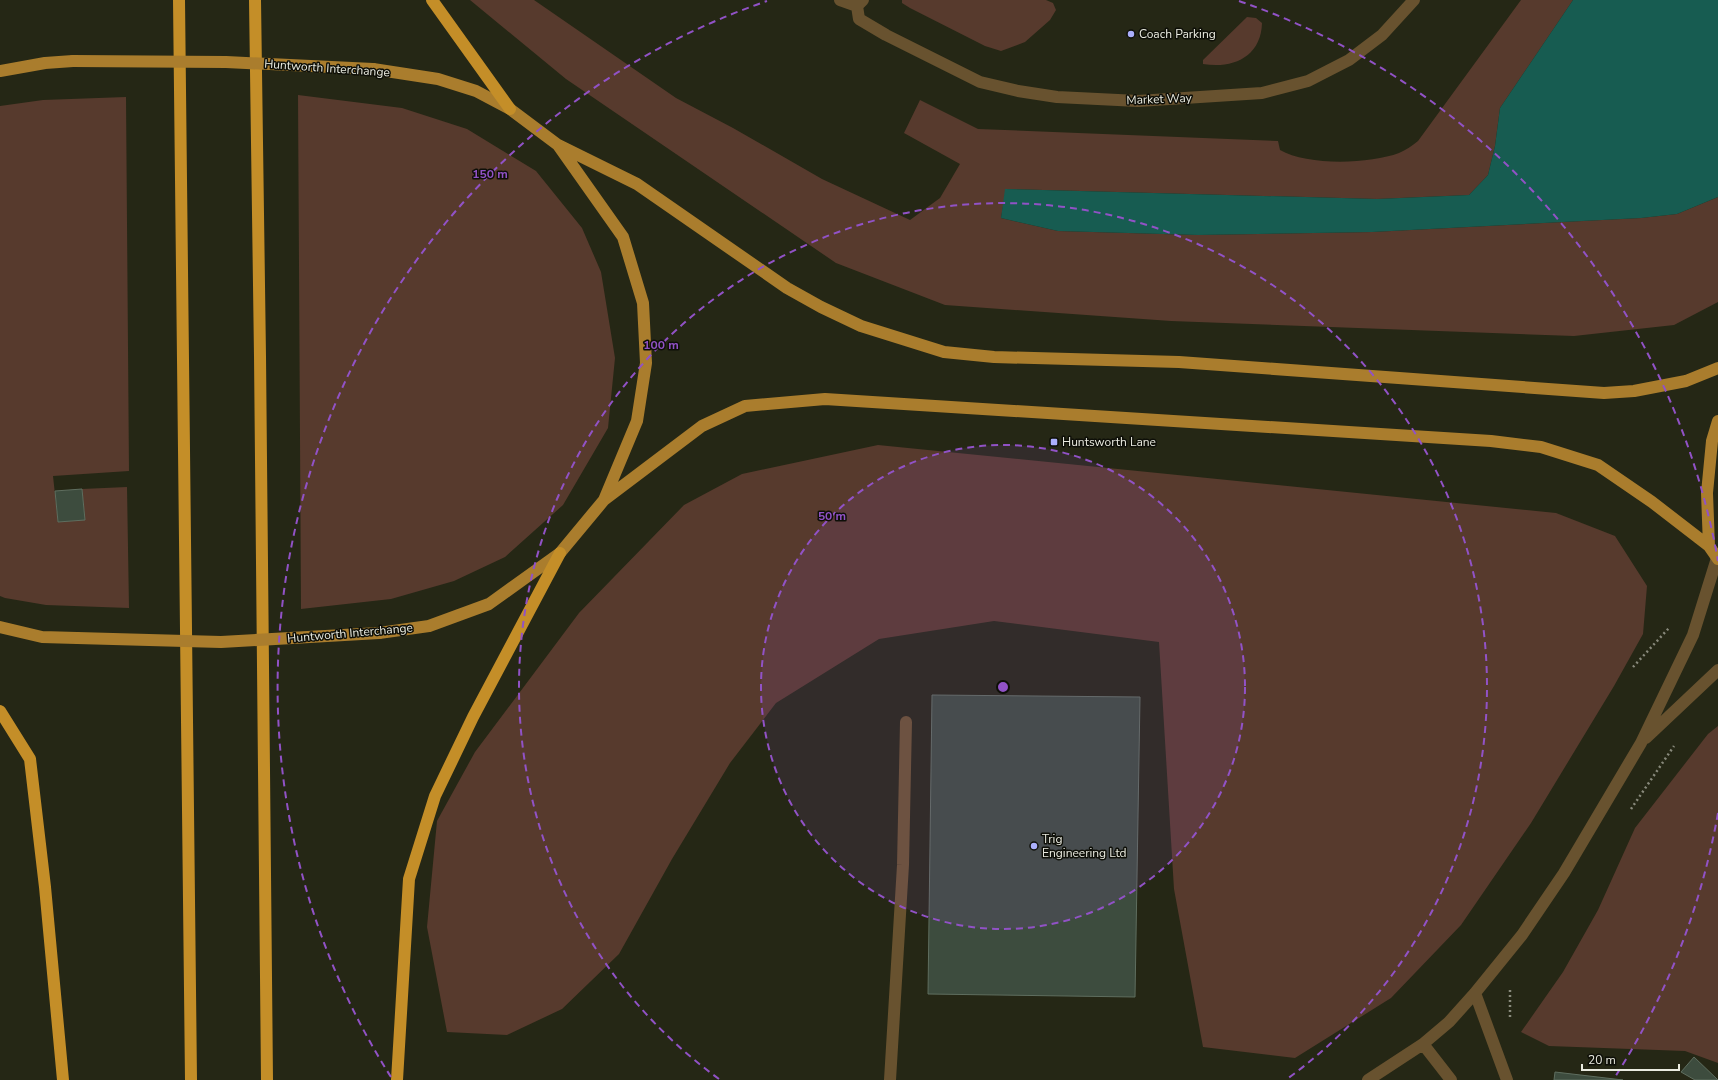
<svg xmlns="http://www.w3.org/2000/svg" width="1718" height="1080" font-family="'Nunito Sans',sans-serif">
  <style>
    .green { fill: #573a2d }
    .water { fill: #175c51 }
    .building { fill: #3d4c3e; stroke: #5f6e5f }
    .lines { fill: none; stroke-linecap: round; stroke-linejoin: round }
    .path { stroke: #898a7c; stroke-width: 2.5; stroke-dasharray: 2 3; stroke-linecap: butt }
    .minor { stroke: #68522f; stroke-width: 12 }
    .major { stroke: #aa7d2d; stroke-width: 12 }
    .highway { stroke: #c48e28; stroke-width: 12 }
    .major-bridge { stroke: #aa7d2d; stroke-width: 12 }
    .ring { fill: none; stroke: #9152c6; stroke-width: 2; stroke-dasharray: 7 5 }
    .poi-dot { fill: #abaffb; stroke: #0e0f08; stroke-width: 1.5 }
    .labels { text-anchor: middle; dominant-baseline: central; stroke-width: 3; stroke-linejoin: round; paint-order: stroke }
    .poi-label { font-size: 12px; fill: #eaebe0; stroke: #0e0f08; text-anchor: start }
    .street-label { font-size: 12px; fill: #eaebe0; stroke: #0e0f08 }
    .centre { fill: #9152c6; stroke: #0e0f08; stroke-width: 2 }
    .ring-label { font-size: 12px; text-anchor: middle; font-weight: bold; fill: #9152c6; stroke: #0e0f08; stroke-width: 3; stroke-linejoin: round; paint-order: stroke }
  </style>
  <rect width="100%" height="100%" fill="#252715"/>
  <path class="green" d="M470,0H534L676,98L733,128L822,179L910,220L940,198L960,164L904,133L920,100L978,129L1278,141L1280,150C1307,166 1370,164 1399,153C1406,150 1412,146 1418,141L1521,0H1573L1500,108L1495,146L1488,175L1469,195L1377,199L1006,189L1001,218L1058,231L1198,235L1372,232L1641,218L1677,214L1718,197V302L1674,325L1574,336L1171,321L945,305L836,263L566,79Z
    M902,0H1046L1053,3L1056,10L1050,20L1025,42L1001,51L985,46L910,8L902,3Z
    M1247,17L1256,18L1262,23C1261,57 1233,69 1203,64V60Z
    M298,95L402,108L467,129L536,171L582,228L601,272L615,358L608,428L563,505L505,557L454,581L391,599L301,609Z
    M126,97L129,471L53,476L58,522L85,519L82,489L127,487L129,608L46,605L5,598L0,596V106L43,100Z
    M878,445L1556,513L1615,536L1647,586L1643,634L1614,686L1531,823L1461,925L1391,998L1295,1058L1203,1047L1174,889L1159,642L994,621L879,639L776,703L730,763L672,859L619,954L562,1009L507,1035L447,1032L427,927L437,821L475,752L579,613L684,505L742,474Z
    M1718,726V1063L1685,1051L1549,1046L1521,1032L1563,972L1598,910L1635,828L1708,734Z"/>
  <path class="water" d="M1573,0H1718V197L1677,214L1641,218L1372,232L1198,235L1058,231L1001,218L1005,189L1377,199L1469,195L1488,175L1495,146L1500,108Z"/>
  <path class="building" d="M82,489L85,520L58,522L55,491Z
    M932,695L1140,697L1135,997L928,994Z
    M1694,1057L1718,1080H1695L1681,1072Z
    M1555,1072L1623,1080H1554Z"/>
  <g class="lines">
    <path class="path" d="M1633,667L1669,628
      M1631,809L1674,746
      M1510,1017V990L1511,988"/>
    <path class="minor" d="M840,0L857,6
      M863,0L857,6L859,19L886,35L980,82L1018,91L1057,97L1138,101L1262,93L1308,81L1349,60L1382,35L1414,0
      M1646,738L1718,670
      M1475,993L1507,1080
      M1423,1044L1451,1080
      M890,1080L903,865L906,722
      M1368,1080L1423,1044L1449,1022L1475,993L1522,935L1564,873L1641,743L1693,635L1717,558"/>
    <path class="major" d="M373,69L438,79L476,91L510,109L558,145L623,237L643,303L646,363L637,421L604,500L560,553L489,604L429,626L379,633
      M0,71L45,63L73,61
      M558,145L637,184L787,288L821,307L861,326L944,352L994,357L1179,362L1604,393L1634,391L1686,381L1718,368
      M1718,421L1712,441L1707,493L1709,546L1718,559
      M604,500L702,426L745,406L825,399L1491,441L1541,447L1598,465L1652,502L1709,546
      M0,627L42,637L77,638"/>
    <path class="highway" d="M179,0L191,1080
      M255,0L260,356L267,1080
      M432,0L510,109
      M0,711L30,759L45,887L63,1080
      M397,1080L409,879L435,796L473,717L560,553"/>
    <path class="major-bridge" d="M73,61L226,62L373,69
      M77,638L221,642L379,633"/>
  </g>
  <circle cx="1003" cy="687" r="242" fill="#9152c6" fill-opacity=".12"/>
  <g class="ring">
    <circle cx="1003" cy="687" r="242"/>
    <path d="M719 1079A484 484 0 1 1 1287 1079"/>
    <path d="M1718 813A726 726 0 0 1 1615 1077M391 1077A726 726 0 0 1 767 1M1239 1A726 726 0 0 1 1718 561"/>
  </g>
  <g class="poi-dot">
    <circle cx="1131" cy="34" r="4"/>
    <rect x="1050" y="438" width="8" height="8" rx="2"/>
    <circle cx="1034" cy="846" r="4"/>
  </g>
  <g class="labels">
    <g class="poi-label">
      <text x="1139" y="34">Coach Parking</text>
      <text x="1062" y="442">Huntsworth Lane</text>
      <text x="1042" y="839">Trig<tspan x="1042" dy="14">Engineering Ltd</tspan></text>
    </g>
    <g class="street-label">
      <text transform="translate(327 68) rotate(4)">Huntworth Interchange</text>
      <text transform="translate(1159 99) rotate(-2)">Market Way</text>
      <text transform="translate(350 633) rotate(-5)">Huntworth Interchange</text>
    </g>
  </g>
  <circle cx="1003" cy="687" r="6" class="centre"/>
  <g class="ring-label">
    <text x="490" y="178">150 m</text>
    <text x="661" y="349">100 m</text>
    <text x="832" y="520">50 m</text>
  </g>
  <path d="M1582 1064v6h97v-6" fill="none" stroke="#eaebe0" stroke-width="2"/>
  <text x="1588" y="1064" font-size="12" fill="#eaebe0" stroke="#0e0f08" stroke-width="3" paint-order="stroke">20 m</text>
</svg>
